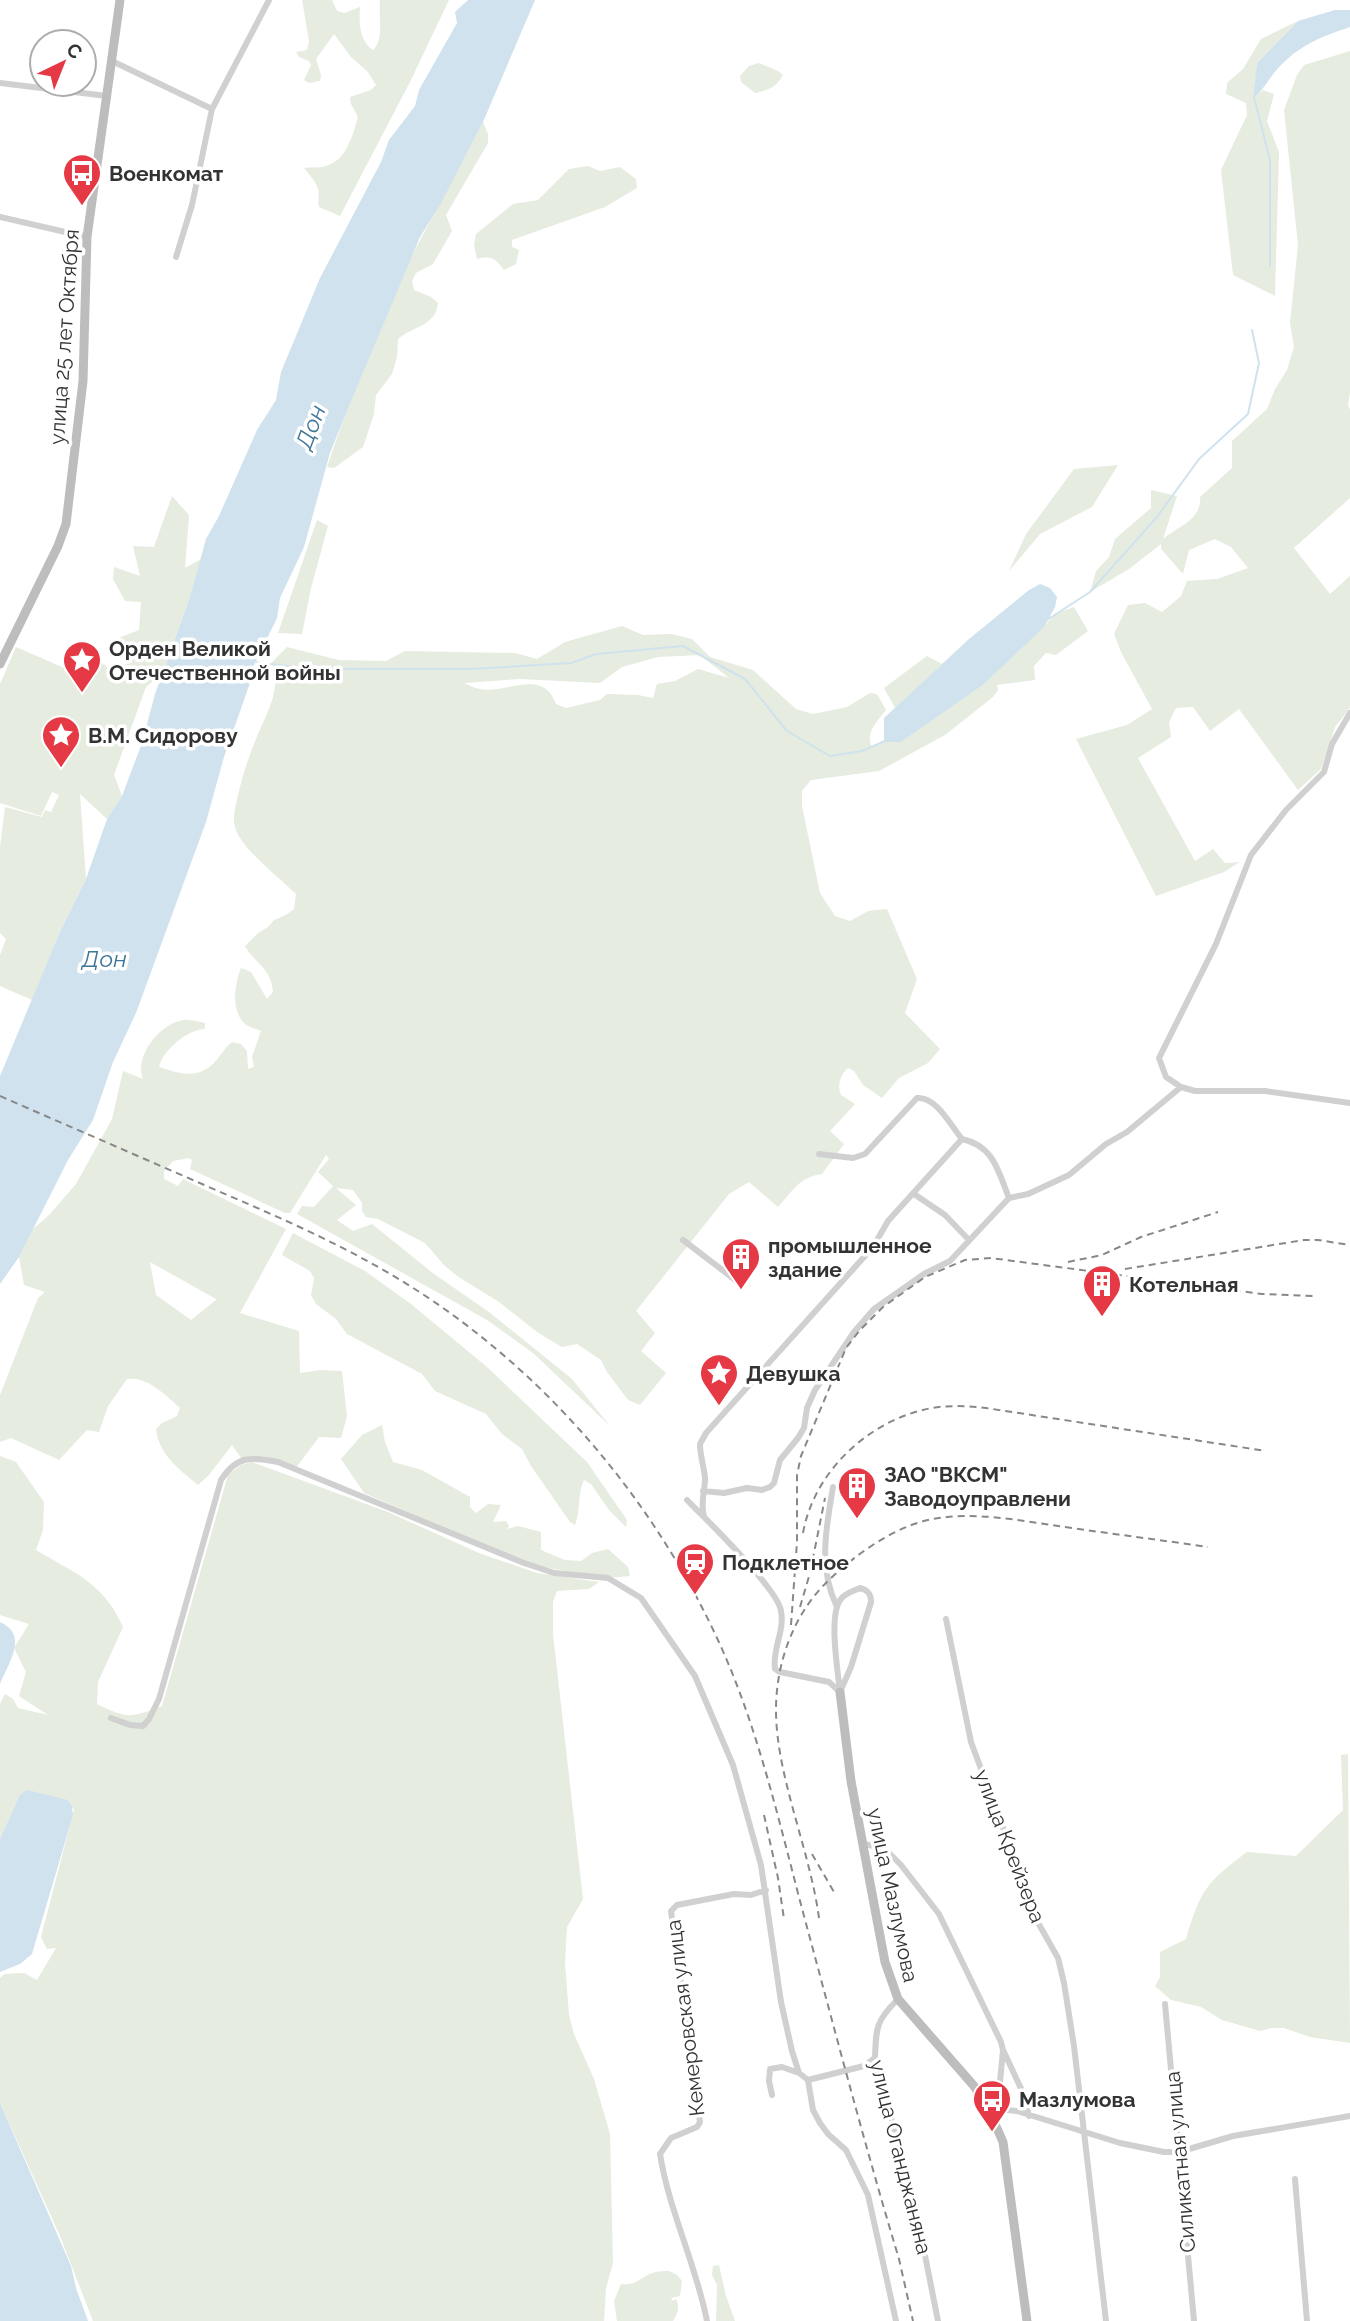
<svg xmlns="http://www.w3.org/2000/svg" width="1350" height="2321" font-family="Raleway,sans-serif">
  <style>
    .green { fill: #e6ecdf; fill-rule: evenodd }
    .water { fill: #cfe2ee }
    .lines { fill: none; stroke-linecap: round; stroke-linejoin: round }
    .stream { stroke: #cfe2ee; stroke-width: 2 }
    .street { stroke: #d0d0d0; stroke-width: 6 }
    .secondary { stroke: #bdbdbd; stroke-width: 9 }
    .rail { stroke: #888; stroke-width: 2; stroke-dasharray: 7 5; stroke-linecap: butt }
    .labels { text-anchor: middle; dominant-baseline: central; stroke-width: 7; stroke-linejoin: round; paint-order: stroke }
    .poi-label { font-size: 21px; font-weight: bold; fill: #333; stroke: #fff; text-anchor: start }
    .street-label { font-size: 21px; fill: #333; stroke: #fff }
    .water-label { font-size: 23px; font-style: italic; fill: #3f7597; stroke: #fff }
  </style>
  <rect width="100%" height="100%" fill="#fff"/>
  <path class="green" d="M302,0H332L337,11L344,13L360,7C359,23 359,40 373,50C385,39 378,15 380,0H449L411,80L340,216L319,207C317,200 320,196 318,189C316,182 309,174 304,168C310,167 316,168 322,167C346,163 352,137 358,117L351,104L350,97L371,90L376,85L368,72L351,57L334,34L316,59L321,75L320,81L309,83L304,80L311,65L309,61L299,57L296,52L307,50L309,41Z
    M1298,21L1257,63L1254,98L1263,90L1274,94L1267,121L1279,152L1275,296L1233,275L1221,170L1247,115L1246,103L1226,94L1227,83L1243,69L1261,39Z
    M1350,51V392L1348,406L1350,409V498L1294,548L1330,594L1350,576V708L1335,727L1321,769L1298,790L1239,709L1210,731L1193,707L1176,708L1169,722L1171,737L1138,758L1195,861L1213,849L1225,863L1240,862L1224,872L1156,896L1076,739L1127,725L1152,709L1121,652L1114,634L1128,605L1145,603L1162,612L1181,596L1187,581L1217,579L1248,568L1231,547L1215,539L1189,550L1183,574L1161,549V544L1129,569L1090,592L1096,571L1109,557L1115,539L1151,508V490L1177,496L1163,539C1178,526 1202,520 1200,497L1232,468V441L1267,409L1275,389L1287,370L1294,347L1290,323L1298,245L1284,110L1297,75L1304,65Z
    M759,63L778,71L783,75C776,88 768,90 755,93L741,82L740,76L749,66Z
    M483,122L488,134V143L446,215L452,231L433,264L416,273L412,281L414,290L431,297L438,303C436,326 413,326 398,339L397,357L392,374L376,395L374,414L363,447L334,468L327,467L342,423L410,259Z
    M588,166L600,171L620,167L636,179L637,188L605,207L512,240V247L519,250L516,264L504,270C496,259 492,255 477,259L474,245L476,234L513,204L538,200L569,169Z
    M1118,465L1092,507L1040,534L1009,571L1026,534L1074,469Z
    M172,496L189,515L185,568L201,559L190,597L162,674L146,687L114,775L122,796L107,819L80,794L86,879L59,934L32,1000L0,986V955L6,939L0,933V847L5,807L42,817L45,810L51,812L59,795L52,792L41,816L0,803V684L16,647L92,680V677L100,661L116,675L127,665L116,639L139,630L141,602L125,601L113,579L114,567L140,576L133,546L154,547Z
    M317,520L328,526L311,588L302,634L278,633Z
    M1074,607L1088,631L1056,655L1046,653L1034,666L1035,680L997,685L998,690L993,697L945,735L879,771L811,780L802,791V806L820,893L835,916L850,921L868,911L887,909L917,979L905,1013L940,1049L928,1063L899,1078L882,1098L863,1085L854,1071L848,1068C840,1075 837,1085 841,1095L855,1104L830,1131L844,1144L822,1174C799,1177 793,1191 778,1207L749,1182L729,1194L636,1311L655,1333L641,1351L666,1373L640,1405L628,1400L607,1372L601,1360L577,1344L562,1347L537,1332L499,1302L457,1276L444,1265L425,1243L378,1219L366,1217L362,1211V1203L353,1190L336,1188L356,1205L337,1220L353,1231L372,1224L434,1274L489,1312L572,1379L610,1426L533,1353L487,1320L297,1214L302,1206L314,1207L333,1186L318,1172L329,1159L326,1155L290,1213H285L190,1169L192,1160L189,1158L173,1161L164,1171V1179L178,1186L183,1179L286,1229L240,1313L299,1331L300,1373L320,1370L342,1371L347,1416L341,1438L319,1437L295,1469L278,1462L242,1459L232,1445L209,1475L198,1485C179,1469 159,1455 156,1429L162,1423L177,1416L180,1408C166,1395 147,1376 127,1379L108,1406L99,1432L87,1430L59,1460L11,1438L0,1442V1395L38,1298L45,1292L24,1285L19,1257L32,1230L49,1215L76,1184L112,1119L123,1071L143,1079C134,1057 159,1024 183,1020C189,1019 199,1022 205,1023V1029C188,1029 163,1050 159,1067C179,1073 195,1080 213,1064C220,1057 224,1048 232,1042L241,1044L247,1051L248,1069L254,1067L252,1057L261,1031C257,1029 249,1027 245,1024C230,1010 235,984 241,968L251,972L267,999L273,992C271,968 256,965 245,946L258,933L268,927L274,920L286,915L294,909L296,894C280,878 240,848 235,827C232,817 236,805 238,795C242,778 247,761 254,744C264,717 283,691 272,662L287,647L339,660L386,661L405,651L515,653L537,659L565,642L622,626L643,635L671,634L692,639L710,657L753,670L796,709L813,714L847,707L870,693L877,694L886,710C877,722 865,732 872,747L884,742L902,741L983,685L1057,613ZM700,655L729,678L698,669L675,681L657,684L653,698L638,695L607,694L600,700L566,708L556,704C543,667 507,694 480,689C475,688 468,685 464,683L520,679L600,683L622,667L658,657ZM150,1262L216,1299V1300L191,1320L156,1295Z
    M927,656L942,664L895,708L884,688Z
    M293,1233L365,1271L411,1304L487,1367L587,1462L627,1520L626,1527L609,1510L591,1484L584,1480C577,1494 581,1511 575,1525L570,1522L531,1466L522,1449L502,1434L486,1414L435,1391L422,1374L347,1334L336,1319L316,1304L311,1295L314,1278L310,1271L282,1255Z
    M382,1425L385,1442L393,1462L422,1470L470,1497V1507L476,1513L488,1504L501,1505L493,1522L506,1521L509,1526L507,1529L518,1526L541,1532V1550L565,1560L581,1561L592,1553L608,1549L628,1567L630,1576L608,1578L529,1565L364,1493L341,1459L362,1435Z
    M0,1456L16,1462L44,1502L43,1530L36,1550C74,1573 103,1582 123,1627L98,1682L97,1704C128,1719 130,1718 162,1706L228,1475L241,1465L252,1462L388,1512L479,1553L537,1573L599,1582L589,1589L557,1591L553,1602V1634L583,1899L567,1927L565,1963L569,2015L574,2034L594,2079L610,2134L613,2263L606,2288L604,2321H93L60,2236L0,2103V1978L4,1974L24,1973L37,1980L56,1948L47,1949L41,1937L74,1810L68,1800L61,1799L16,1805L0,1839V1704L5,1694L13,1699L18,1708L48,1715L19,1696L26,1672L14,1648L29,1624L0,1615Z
    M1348,1754L1350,2043L1310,2037L1284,2028H1271L1260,2031L1222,2020L1201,2007L1171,2000L1155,1986L1160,1977V1952L1186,1939C1201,1889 1206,1883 1247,1852L1296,1856L1343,1810L1341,1755Z
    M719,2265L726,2296L735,2321H716L717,2285L712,2275L713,2266Z
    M669,2271L677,2275L682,2281L680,2296L671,2298L673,2301L676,2299C680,2308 678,2313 673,2321H617L614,2301L621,2284C636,2287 642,2275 656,2272C660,2271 665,2271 669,2271Z"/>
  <path class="water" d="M468,0H535L483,122L441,203L420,237L342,423L330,453L304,547L280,598L277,618L252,669L251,680L224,757L206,822L136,1013L113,1062L93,1120L68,1160L19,1257L0,1284V1076L59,934L86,879L107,819L122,796L142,743L155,694L190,597L206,539L219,516L257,430L276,400L281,372L320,278L381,162L389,140L415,106L419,90L457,23L455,12Z
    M1335,10H1350V27C1320,37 1295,47 1274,73C1267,82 1262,91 1253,99L1257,63L1298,21Z
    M1040,584L1050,588L1057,597L1055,607L1044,627L983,685L901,742H884V718L969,639L1029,590Z
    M0,1622C29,1635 9,1662 0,1684Z
    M27,1790L68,1800L72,1806L73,1815L32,1954L20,1964L0,1972V1839L20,1795Z
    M0,2103L71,2266L76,2288L88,2321H0Z"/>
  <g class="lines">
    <path class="stream" d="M1254,97L1270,160V266
      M1047,620L1090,592L1157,517L1199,459L1248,414L1259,363L1252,330
      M256,662L309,669H472L571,663L596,654L683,646L745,679L787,731L830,756L862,751L885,741"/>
    <path class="street" d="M112,61L212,109
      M0,83L107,96
      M0,217L87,237
      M176,257L192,205L212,109L269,0
      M1181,1087L1166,1077L1159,1058L1216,944L1251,855L1286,810L1324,772L1332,744L1350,713
      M819,1154L853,1158L865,1154L917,1098C936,1096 951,1126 962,1139C994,1146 998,1171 1009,1198
      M914,1194L945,1215L969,1240
      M683,1240L738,1282
      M833,1487C826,1528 818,1568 837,1607
      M703,1491L724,1493L747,1488L762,1490L770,1487L774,1483L780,1460L798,1438L804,1428L807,1408L815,1390L854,1332L874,1309L924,1274L950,1261L1009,1198L1028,1194L1069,1175L1106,1144L1127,1132L1181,1087L1195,1091H1265L1350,1103
      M687,1500C706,1519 778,1589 781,1611C785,1631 772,1649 775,1669L780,1672L829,1682L840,1692
      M704,1517C700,1502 705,1492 705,1478C704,1466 700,1456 700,1444L706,1433L873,1247L888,1221L962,1139
      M860,1588C868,1590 871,1594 871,1602L851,1667L840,1692C838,1672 828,1614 841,1599C845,1593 854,1591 860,1588Z
      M946,1619L971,1742L1021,1876L1028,1905L1058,1958L1064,1983L1074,2046L1106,2321
      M111,1718L130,1725L143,1726L149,1719L159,1699L221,1480C237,1455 251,1457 278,1462L524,1563L554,1573L608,1578L641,1598L695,1676L733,1765L761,1865L781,2002L792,2051L799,2073L808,2080L813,2110L820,2123L828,2134L846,2150L868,2195L896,2321
      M864,1844L884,1848L901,1865L939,1914L1001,2042L1003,2050L1000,2082L981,2095
      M898,1999C876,2021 876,2027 875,2058L917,2215L938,2321
      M1165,2004L1194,2321
      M1004,2052L1024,2095L1029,2116
      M808,2080L864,2066L875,2058
      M772,2095L769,2081L770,2069L782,2067L799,2073
      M988,2108L1017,2111L1120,2143L1164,2152H1179L1233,2136L1350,2116
      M1295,2179L1307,2321
      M707,2321C696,2264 669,2211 660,2154L671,2138L697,2127L700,2122L671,1911L677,1905L734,1894L751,1895L766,1890"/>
    <path class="secondary" d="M0,664L58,546L66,524L83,381L87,237L120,0
      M840,1692L851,1781L877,1920L885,1962L898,1999L974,2086L988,2108L1003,2142L1027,2321"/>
    <path class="rail" d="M0,1096C73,1128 145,1159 218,1191C281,1218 343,1245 402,1281C539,1365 649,1492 717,1638C758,1726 779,1822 804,1916C835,2031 865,2146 899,2259L913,2321
      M1068,1262L1102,1255L1141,1237L1218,1212
      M1125,1269L1304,1240H1318L1350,1245
      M803,1533C814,1471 870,1419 932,1408C950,1405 968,1406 986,1408L1266,1451
      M800,1607L810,1573L825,1498
      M791,1625L797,1542V1475L801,1456L846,1348L860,1330L883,1307L925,1277L965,1260L991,1258L1262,1294L1315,1296
      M764,1815L778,1878L784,1919
      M812,1854L834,1892
      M819,1918C810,1850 776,1776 776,1710C776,1662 794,1613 829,1580C856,1554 895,1526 933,1519C976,1511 1022,1521 1065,1527C1113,1534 1160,1540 1208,1547"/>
  </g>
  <defs>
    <symbol id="bus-pin" viewBox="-11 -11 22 30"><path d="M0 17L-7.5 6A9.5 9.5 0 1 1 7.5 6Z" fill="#e63946" stroke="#fff"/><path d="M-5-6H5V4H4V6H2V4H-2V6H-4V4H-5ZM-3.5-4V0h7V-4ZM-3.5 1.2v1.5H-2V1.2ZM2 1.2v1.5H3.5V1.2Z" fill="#fff"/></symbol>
    <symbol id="sight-pin" viewBox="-11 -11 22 30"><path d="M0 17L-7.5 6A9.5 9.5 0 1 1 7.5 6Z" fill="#e63946" stroke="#fff"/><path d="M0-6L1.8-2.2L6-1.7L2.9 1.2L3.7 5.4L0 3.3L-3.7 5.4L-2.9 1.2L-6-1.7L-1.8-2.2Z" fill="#fff"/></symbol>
    <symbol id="building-pin" viewBox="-11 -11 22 30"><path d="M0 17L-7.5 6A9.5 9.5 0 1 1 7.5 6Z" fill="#e63946" stroke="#fff"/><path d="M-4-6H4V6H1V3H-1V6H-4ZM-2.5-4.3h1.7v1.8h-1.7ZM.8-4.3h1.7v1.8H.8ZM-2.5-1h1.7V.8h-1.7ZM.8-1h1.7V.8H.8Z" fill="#fff"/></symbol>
    <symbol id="station-pin" viewBox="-11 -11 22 30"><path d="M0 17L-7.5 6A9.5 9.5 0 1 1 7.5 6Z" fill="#e63946" stroke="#fff"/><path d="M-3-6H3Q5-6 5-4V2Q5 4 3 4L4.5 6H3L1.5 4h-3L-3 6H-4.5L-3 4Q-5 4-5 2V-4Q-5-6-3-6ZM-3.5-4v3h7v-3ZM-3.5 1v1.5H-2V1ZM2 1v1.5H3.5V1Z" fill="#fff"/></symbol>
  </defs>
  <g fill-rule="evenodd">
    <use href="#bus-pin" x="60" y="151" width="44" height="60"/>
    <use href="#sight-pin" x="60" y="638" width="44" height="60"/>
    <use href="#sight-pin" x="39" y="713" width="44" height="60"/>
    <use href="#building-pin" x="719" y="1235" width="44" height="60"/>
    <use href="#building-pin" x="1080" y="1262" width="44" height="60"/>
    <use href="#sight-pin" x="697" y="1351" width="44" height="60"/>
    <use href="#building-pin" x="835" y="1464" width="44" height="60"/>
    <use href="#station-pin" x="673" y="1540" width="44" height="60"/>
    <use href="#bus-pin" x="970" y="2077" width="44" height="60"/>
  </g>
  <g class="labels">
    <g class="poi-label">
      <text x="109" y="173">Военкомат</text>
      <text x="109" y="648">Орден Великой<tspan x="109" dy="24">Отечественной войны</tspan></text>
      <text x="88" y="735">В.М. Сидорову</text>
      <text x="768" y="1245">промышленное<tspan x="768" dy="24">здание</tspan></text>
      <text x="1129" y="1284">Котельная</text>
      <text x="746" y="1373">Девушка</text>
      <text x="884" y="1474">ЗАО "ВКСМ"<tspan x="884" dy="24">Заводоуправлени</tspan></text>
      <text x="722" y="1562">Подклетное</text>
      <text x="1019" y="2099">Мазлумова</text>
    </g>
    <g class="street-label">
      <text transform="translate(64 337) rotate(-86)">улица 25 лет Октября</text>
      <text transform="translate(1010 1846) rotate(69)">улица Крейзера</text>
      <text transform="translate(893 1895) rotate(78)">улица Мазлумова</text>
      <text transform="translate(685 2018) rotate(-97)">Кемеровская улица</text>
      <text transform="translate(901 2157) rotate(76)">улица Оганджаняна</text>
      <text transform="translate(1180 2162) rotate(-95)">Силикатная улица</text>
    </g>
    <g class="water-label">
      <text transform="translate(310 427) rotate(-69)">Дон</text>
      <text x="104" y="958">Дон</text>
    </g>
  </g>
  <g transform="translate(63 63) rotate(43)"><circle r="33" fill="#ffffff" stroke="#adadad" stroke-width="2"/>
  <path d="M0-5L12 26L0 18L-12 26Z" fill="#e63946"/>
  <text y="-10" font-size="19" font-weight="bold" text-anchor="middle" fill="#333333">С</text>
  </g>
</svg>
